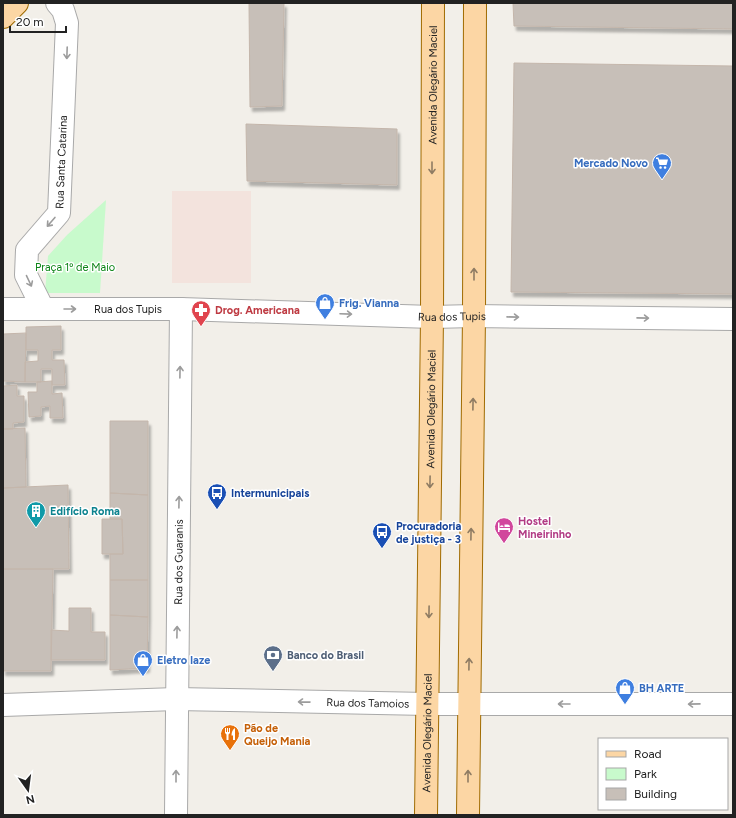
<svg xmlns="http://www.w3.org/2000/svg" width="736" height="818" font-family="Figtree,sans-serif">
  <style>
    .military { fill: #f3e3dd }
    .park { fill: #c8facc }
    .building { fill: #c7bfb8; stroke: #c4b6ab; filter: url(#shadow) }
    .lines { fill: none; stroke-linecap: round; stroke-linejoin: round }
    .minor-casing { stroke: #a9a9a9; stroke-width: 24 }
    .major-casing { stroke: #a06b00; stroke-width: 24 }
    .minor { stroke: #fff; stroke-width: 22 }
    .major { stroke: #fcd6a4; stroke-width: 22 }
    .oneway { stroke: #9c9c9c }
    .oneway2 { stroke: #8f7c63 }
    .labels { text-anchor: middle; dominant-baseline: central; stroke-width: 3; stroke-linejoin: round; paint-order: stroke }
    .street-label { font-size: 11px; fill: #222; stroke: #fff }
    .shop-label { font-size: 11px; font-weight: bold; fill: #366cbe; stroke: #fff; text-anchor: start }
    .park-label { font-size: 11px; fill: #0c8416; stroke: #fff }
    .health-label { font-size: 11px; font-weight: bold; fill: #be3a42; stroke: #fff; text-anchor: start }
    .transit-label { font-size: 11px; font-weight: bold; fill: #164399; stroke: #fff; text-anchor: start }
    .culture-label { font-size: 11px; font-weight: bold; fill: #0d838f; stroke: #fff; text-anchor: start }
    .hotel-label { font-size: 11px; font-weight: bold; fill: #b23c85; stroke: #fff; text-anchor: start }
    .service-label { font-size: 11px; font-weight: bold; fill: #4e5e75; stroke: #fff; text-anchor: start }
    .food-label { font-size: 11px; font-weight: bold; fill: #c56008; stroke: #fff; text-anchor: start }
  </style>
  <defs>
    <filter id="shadow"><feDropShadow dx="2.5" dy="4.5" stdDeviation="1" flood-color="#0004"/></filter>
  </defs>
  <rect width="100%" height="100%" fill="#f2efe9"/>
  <path class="military" d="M172,191H251V283H172Z"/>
  <path class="park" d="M106,200L100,293H45L48,256L67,235Z"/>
  <path class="building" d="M249,3H284L282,106L250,107Z
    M513,3H733V29L514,26Z
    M514,63L733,66V294L511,292Z
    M246,124L397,129V185L247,181Z
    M61,326V350H52V360H64L65,385H52V369H41V382H25V362L38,361V350H26V327Z
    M26,333L25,382L3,381V334Z
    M52,381V394L62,393L63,418H50V406L41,407V416L29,417L28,392H37V382Z
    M17,385V396H24V422L13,423V429H3V386Z
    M110,421H148V495L110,493Z
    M25,428L26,487L3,488V429Z
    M68,485L69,569H3V488Z
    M110,493L148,495V580H110V554H123L122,519H110Z
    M102,519H122L123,554H102Z
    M3,569H53L51,671H3Z
    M110,580H148V617L110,615Z
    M69,608H91V632H105V660H51V630L69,631Z
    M110,615L148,617L147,668L110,670Z"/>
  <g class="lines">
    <defs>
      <g id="minor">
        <path id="s1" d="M3,309H181L432,317L474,316L733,319"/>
        <path id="s2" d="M43,309L26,275L27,250L59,213L67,23L63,10L57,3"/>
        <path id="s3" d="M3,705L176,699L427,704H733"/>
        <path id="s4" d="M176,815L181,309"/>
      </g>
      <g id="major">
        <path d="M3,17L17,3"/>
        <path id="s5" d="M426,815L432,317L433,3"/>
        <path d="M468,815L474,316L475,3"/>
      </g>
    </defs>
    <use href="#minor" class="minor-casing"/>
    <use href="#major" class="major-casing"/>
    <use href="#minor" class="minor"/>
    <use href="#major" class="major"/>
  </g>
  <defs><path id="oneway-shaft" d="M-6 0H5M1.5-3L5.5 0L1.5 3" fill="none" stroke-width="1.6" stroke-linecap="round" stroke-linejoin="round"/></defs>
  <g class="oneway">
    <use href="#oneway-shaft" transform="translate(67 53) rotate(92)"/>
    <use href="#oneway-shaft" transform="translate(51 222) rotate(131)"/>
    <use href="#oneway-shaft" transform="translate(29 281) rotate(65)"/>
    <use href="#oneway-shaft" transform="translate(70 309)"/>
    <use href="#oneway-shaft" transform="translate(346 314) rotate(2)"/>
    <use href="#oneway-shaft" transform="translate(513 317) rotate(1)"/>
    <use href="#oneway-shaft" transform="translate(643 318) rotate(1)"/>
    <use href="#oneway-shaft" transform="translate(180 372) rotate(-89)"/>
    <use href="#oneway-shaft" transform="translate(179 502) rotate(-89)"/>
    <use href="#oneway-shaft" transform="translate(177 632) rotate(-89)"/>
    <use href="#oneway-shaft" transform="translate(304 702) rotate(-179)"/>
    <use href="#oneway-shaft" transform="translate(564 704) rotate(-180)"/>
    <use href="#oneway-shaft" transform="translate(694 704) rotate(179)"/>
    <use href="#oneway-shaft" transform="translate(176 776) rotate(-90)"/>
  </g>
  <g class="oneway2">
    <use href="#oneway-shaft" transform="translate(432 168) rotate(90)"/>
    <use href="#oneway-shaft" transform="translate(474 274) rotate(-90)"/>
    <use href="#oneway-shaft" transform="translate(473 404) rotate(-89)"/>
    <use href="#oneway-shaft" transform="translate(430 482) rotate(91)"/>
    <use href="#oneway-shaft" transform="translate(471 534) rotate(-89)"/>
    <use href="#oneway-shaft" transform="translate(429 612) rotate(91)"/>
    <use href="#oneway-shaft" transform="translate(469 664) rotate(-89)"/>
    <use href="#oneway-shaft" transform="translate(468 776) rotate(-90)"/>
  </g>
  <defs>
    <symbol id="supermarket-pin" viewBox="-11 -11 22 30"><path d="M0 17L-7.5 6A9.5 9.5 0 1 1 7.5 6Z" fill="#3f7fe0" stroke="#fff"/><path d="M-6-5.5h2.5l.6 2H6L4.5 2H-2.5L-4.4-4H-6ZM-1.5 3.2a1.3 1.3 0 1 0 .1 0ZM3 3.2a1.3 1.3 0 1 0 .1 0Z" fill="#fff"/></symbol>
    <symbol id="shop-pin" viewBox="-11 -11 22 30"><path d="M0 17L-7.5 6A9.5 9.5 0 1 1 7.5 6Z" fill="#3f7fe0" stroke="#fff"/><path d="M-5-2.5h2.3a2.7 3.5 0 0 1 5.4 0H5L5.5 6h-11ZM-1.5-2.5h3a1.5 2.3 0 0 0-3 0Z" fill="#fff"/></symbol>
    <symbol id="pharmacy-pin" viewBox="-11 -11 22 30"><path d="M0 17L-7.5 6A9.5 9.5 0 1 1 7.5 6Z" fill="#e0444e" stroke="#fff"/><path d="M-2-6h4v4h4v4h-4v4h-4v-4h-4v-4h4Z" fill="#fff"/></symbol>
    <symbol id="bus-pin" viewBox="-11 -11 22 30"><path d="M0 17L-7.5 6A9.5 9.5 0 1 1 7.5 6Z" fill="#1a4fb4" stroke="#fff"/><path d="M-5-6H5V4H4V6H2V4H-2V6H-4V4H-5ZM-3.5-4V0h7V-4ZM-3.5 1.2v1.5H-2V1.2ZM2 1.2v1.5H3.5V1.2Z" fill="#fff"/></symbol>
    <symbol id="building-pin" viewBox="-11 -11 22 30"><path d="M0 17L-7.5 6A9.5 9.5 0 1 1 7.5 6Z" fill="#0f9aa8" stroke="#fff"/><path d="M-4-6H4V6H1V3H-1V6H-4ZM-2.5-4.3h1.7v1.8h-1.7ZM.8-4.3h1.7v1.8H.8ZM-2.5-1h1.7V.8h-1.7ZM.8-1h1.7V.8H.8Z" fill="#fff"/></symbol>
    <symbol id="hotel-pin" viewBox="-11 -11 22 30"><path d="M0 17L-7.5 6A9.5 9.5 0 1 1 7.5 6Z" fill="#d1479c" stroke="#fff"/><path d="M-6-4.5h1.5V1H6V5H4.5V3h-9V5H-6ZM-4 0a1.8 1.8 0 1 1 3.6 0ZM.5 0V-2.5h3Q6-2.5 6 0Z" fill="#fff"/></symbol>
    <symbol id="bank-pin" viewBox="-11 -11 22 30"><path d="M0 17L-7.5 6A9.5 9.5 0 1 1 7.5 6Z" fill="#5c6f8a" stroke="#fff"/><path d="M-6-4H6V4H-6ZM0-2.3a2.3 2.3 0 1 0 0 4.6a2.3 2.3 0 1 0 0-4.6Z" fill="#fff"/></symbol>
    <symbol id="restaurant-pin" viewBox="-11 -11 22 30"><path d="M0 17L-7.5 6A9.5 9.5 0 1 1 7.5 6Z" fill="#e8710a" stroke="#fff"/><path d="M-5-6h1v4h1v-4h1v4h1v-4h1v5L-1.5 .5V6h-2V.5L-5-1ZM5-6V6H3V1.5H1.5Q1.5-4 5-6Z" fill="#fff"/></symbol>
  </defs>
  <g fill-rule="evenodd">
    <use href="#supermarket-pin" x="651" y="152" width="22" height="30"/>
    <use href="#shop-pin" x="314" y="292" width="22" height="30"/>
    <use href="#pharmacy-pin" x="190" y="299" width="22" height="30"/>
    <use href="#bus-pin" x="206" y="482" width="22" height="30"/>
    <use href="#building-pin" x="25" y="500" width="22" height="30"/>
    <use href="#hotel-pin" x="493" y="516" width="22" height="30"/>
    <use href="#bus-pin" x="371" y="521" width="22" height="30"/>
    <use href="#bank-pin" x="262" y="644" width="22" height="30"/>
    <use href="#shop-pin" x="132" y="649" width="22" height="30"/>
    <use href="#shop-pin" x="614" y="677" width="22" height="30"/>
    <use href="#restaurant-pin" x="219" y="723" width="22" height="30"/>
  </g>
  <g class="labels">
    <g class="street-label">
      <text stroke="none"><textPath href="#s5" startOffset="730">Avenida Olegário Maciel</textPath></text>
      <text stroke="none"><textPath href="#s2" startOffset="163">Rua Santa Catarina</textPath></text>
      <text stroke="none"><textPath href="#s1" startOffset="125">Rua dos Tupis</textPath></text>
      <text stroke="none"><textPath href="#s1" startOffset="449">Rua dos Tupis</textPath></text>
      <text stroke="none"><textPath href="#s5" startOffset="406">Avenida Olegário Maciel</textPath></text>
      <text stroke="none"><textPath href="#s4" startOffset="253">Rua dos Guaranis</textPath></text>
      <text stroke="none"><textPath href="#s3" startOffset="365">Rua dos Tamoios</textPath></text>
      <text stroke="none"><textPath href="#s5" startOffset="82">Avenida Olegário Maciel</textPath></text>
    </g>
    <g class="shop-label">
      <text x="648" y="163" text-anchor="end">Mercado Novo</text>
      <text x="339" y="303">Frig. Vianna</text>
      <text x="157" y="660">Eletro Iaze</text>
      <text x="639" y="688">BH ARTE</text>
    </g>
    <g class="park-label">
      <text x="75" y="267">Praça 1º de Maio</text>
    </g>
    <g class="health-label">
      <text x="215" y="310">Drog. Americana</text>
    </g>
    <g class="transit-label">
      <text x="231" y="493">Intermunicipais</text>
      <text x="396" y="526">Procuradoria<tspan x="396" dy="13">de justiça - 3</tspan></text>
    </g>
    <g class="culture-label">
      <text x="50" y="511">Edifício Roma</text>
    </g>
    <g class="hotel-label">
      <text x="518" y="521">Hostel<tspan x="518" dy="13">Mineirinho</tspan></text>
    </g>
    <g class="service-label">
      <text x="287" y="655">Banco do Brasil</text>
    </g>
    <g class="food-label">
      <text x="244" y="728">Pão de<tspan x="244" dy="13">Queijo Mania</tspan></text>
    </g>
  </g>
  <rect width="736" height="818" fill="none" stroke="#222222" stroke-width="8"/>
  <rect x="598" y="738" width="130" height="72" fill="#ffffff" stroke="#a7a7a7"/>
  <rect x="606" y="751" width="20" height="6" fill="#fcd6a4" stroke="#a7a7a7"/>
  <text x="634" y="758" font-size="12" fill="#222222">Road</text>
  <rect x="606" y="768" width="20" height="12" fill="#c8facc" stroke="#a7a7a7"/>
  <text x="634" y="778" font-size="12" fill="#222222">Park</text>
  <rect x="606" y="788" width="20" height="12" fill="#c7bfb8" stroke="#a7a7a7"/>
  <text x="634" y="798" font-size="12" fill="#222222">Building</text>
  <g transform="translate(28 790) rotate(166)" stroke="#ffffff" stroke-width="3" paint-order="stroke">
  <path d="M0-3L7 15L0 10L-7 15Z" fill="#222222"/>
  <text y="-6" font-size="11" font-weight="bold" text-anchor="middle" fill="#222222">N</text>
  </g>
  <path d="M10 26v6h56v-6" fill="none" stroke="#222222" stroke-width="2"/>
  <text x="16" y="26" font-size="12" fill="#222222" stroke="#ffffff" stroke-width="3" paint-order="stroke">20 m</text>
</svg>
